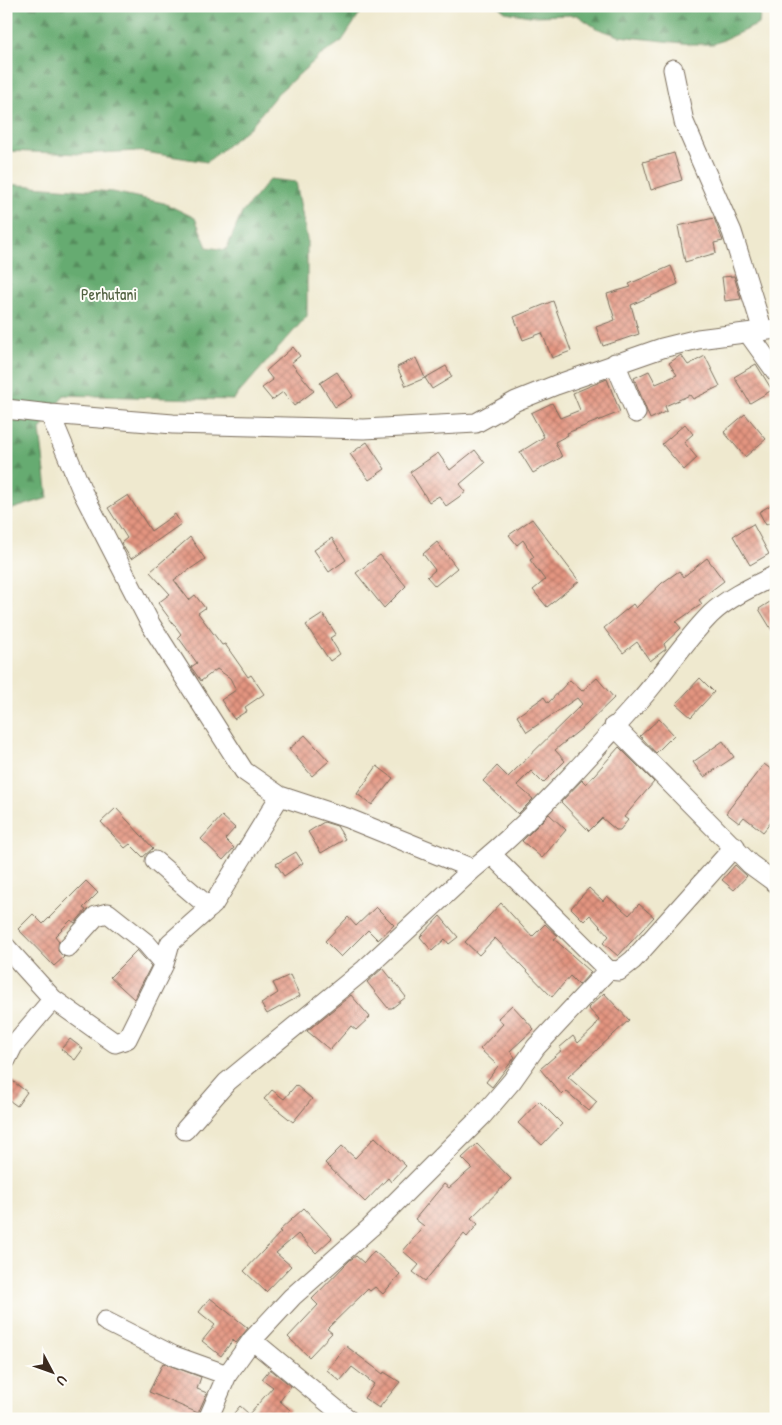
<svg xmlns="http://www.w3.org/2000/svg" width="782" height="1425" font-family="'Patrick Hand',sans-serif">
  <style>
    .forest { fill: url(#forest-firs); stroke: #506a48 }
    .building { fill: url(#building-cross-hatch) }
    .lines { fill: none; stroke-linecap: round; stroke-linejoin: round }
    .minor-casing { stroke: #7a6d5c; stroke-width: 21 }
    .minor { stroke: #fff; stroke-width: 19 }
    .labels { text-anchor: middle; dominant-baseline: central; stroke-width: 4; stroke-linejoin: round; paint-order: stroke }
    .park-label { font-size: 16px; fill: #526141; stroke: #fdfcf7 }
  </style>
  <defs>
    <pattern id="forest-firs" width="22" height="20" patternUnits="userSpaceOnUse" patternTransform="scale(1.25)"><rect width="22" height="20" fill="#66ab71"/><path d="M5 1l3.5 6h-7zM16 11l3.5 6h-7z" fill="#558b5c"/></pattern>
    <pattern id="building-cross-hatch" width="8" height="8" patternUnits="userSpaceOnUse" patternTransform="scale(1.25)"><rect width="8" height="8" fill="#e39480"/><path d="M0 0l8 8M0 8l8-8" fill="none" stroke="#b97968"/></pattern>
  </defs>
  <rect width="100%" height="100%" fill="#fdfcf7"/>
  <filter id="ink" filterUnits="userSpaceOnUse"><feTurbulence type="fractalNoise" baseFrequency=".02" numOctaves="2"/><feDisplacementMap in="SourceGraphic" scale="10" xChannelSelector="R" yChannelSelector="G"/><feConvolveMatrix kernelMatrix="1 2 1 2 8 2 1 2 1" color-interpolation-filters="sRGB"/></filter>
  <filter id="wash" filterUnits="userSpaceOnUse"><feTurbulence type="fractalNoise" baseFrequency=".0096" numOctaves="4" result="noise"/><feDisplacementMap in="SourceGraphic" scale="20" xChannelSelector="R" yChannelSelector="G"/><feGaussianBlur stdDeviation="1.12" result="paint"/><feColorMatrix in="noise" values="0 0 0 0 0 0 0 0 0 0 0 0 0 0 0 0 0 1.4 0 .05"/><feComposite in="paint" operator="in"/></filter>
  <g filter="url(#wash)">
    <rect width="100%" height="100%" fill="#efe9cf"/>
    <path class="forest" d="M6,6H365L342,41L320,56L278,93L250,127L207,162L138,151L81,154L6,151Z
      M498,6H761L759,24L714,44H691L619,36L596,28L577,15L530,16L505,12Z
      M270,179L296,182L307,239V316L233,400L64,395L40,430L48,498L6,511V184L113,192L164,203L195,218L207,247L226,250L242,213Z"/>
    <g id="blocks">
      <path class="building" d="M674,153L682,180L651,190L643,162Z
        M714,218L723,241L714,243L716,253L685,262L678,226Z
        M671,266L678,284L631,305L639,334L603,346L596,327L615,320L607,294L631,287L629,284Z
        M734,276L741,299L725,301L722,277Z
        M553,301L571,351L552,358L542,333L523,340L514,317Z
        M293,347L300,356L291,363L314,391L294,406L283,392L272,400L262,388L273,380L266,371Z
        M681,355L688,365L705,356L720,386L693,399L690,395L665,406L667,411L650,419L634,378L649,371L656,384L677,375L669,363Z
        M416,358L425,378L406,386L397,367Z
        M756,364L772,390L750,403L734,377Z
        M446,366L452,377L432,389L425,378Z
        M337,372L353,396L335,407L320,383Z
        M607,379L620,412L567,433L568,435L555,442L562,457L533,473L520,452L544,437L531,413L552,403L560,418L580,410L573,393Z
        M745,414L766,439L745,457L724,432Z
        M685,424L693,434L684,442L697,458L684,470L662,444Z
        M367,442L385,469L369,480L350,454Z
        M475,450L485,463L460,484L466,492L446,506L439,496L429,502L410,472L438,453L450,470Z
        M128,495L151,531L175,514L181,524L131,559L121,543L127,538L108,508Z
        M776,502V519L766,525L759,512Z
        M532,519L579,581L547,607L533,590L545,580L530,560L534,557L523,540L517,545L509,535Z
        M753,524L769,554L750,565L733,536Z
        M190,537L205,559L174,580L189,600L195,595L205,608L198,613L222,645L225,644L248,677L251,675L264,694L245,707L247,711L234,719L221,700L236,690L230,678L217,669L201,681L191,667L197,663L178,637L181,634L158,603L170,594L150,572Z
        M332,538L346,560L329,572L314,550Z
        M437,542L457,568L435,586L427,577L435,570L423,554Z
        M380,555L406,586L384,608L356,573Z
        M707,558L724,581L699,600L702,604L676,622L681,628L664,644L666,649L650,661L637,642L623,653L604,628L633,604L636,608L662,583L679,571L683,577Z
        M776,598V637L759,609Z
        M323,614L336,634L330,638L340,654L330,661L306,625Z
        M597,678L614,698L586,725L555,750L565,761L543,783L531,771L517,785L533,799L518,814L483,781L497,766L508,777L582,704L577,698L527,732L517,716L544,697L548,703L570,680L582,691Z
        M700,678L714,692L691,717L676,704Z
        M659,719L674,735L656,753L640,736Z
        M305,735L329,761L312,776L289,749Z
        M723,741L734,757L704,777L693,762Z
        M619,747L654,782L624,817L628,820L620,830H616L602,818L589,831L561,802L582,780L586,784Z
        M764,764L776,773V816L763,832L744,817L739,823L726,813Z
        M377,766L393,778L372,805L357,794Z
        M116,808L153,848L143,857L130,844L125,848L101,822Z
        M549,814L566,830L542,858L522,841Z
        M222,816L235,828L225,839L234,848L223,860L201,839Z
        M324,822L337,826L345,839L321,853L308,832Z
        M296,852L303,863L284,876L276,864Z
        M735,865L747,876L734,890L722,880Z
        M86,881L98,893L83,908L86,910L75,923L71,920L55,936L59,941L58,951L64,957L54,966L18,929L33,914L43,924Z
        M589,888L603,901L607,896L629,915L639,904L654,917L618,956L603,943L609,936L590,915L584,921L571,908Z
        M501,903L532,937L545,924L558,936L554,939L591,972L579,985L570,976L552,997L495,938L479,955L465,942Z
        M376,907L394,925L378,940L368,930L341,957L325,941L348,917L356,926Z
        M440,916L458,937L449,944L445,939L432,951L420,937Z
        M137,950L151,966L134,999L110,977Z
        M383,968L406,997L392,1008H388L367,982Z
        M290,975L300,996L267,1014L261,1004L278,993L273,983Z
        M604,993L629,1020L568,1077L597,1102L589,1111L566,1091L562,1095L540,1069L562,1050L559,1048L573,1036L578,1043L594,1028L599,1020L588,1008Z
        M351,995L370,1017L356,1030L351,1026L330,1050L307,1031Z
        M512,1005L534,1029L510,1051L515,1057L492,1087L486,1082L498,1066L480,1049L503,1024L498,1018Z
        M70,1039L83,1049L75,1060L61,1049Z
        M11,1080L27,1092L17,1106L6,1098V1087Z
        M296,1085L312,1099L293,1122L264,1099L272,1090L284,1099Z
        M539,1101L562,1124L542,1145L518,1123Z
        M375,1137L406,1166L391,1182L388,1178L365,1202L325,1163L342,1146L355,1158Z
        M477,1144L511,1179L471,1218L478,1224L467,1237L464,1234L425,1281L413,1272L419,1265L403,1251L424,1226L415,1219L444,1184L449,1188L472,1168L462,1158Z
        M304,1208L332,1238L316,1253L298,1234L276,1253L291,1266L266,1292L244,1271L281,1232L279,1231Z
        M374,1251L400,1274L383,1294L375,1287L370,1291L368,1289L327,1329L332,1333L309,1357L288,1337L318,1305L312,1299L350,1260L356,1256L364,1263Z
        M210,1298L248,1328L236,1343L233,1340L221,1356L202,1341L215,1325L199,1312Z
        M346,1346L383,1374L384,1372L400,1382L379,1408L364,1398L374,1384L352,1367L340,1381L327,1370Z
        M163,1363L201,1377L197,1389L207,1393L198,1413L149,1392Z
        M270,1369L291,1386L280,1401L290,1410L283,1419H229L240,1406L249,1414L273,1387L262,1379Z"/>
    </g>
  </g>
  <g filter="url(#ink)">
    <use href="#blocks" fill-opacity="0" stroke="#7a6d5c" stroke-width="1"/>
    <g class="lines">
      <defs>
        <path id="minor" d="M673,69L684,122L732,232L763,331
          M748,333L776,372
          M615,363L636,413
          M6,409L50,414L173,424L364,429L476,423L516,401L556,385L662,348L698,339L776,329
          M50,414L83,493L151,625L244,771L280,796L347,818L473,869C535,819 587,758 641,699C665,672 685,640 711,614C729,597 754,586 776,575
          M614,726L750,864L776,883
          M155,861L210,908
          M6,947L53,999
          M68,947L96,916L108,913L146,943L164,964
          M608,970L619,971L633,960L735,846
          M6,1060L13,1046L53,999L115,1043L127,1039L164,964L170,943L213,905L280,796
          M185,1130L227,1082L365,969L473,869
          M105,1321L174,1356L227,1375
          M252,1340L348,1419
          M208,1419L227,1375L252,1340L292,1297L371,1227L482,1116L512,1081L536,1047L608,970L491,854"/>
      </defs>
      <use href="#minor" class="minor-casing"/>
      <use href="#minor" class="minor"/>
    </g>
  </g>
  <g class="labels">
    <g class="park-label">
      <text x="109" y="294">Perhutani</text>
    </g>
  </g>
  <rect width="782" height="1425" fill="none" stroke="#fdfcf7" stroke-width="25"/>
  <g transform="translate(52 1372) rotate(131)" stroke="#fdfcf7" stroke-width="4" paint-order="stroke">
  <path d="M0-4L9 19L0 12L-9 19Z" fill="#3b2a1e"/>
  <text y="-8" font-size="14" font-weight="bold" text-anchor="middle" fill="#3b2a1e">U</text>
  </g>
</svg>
